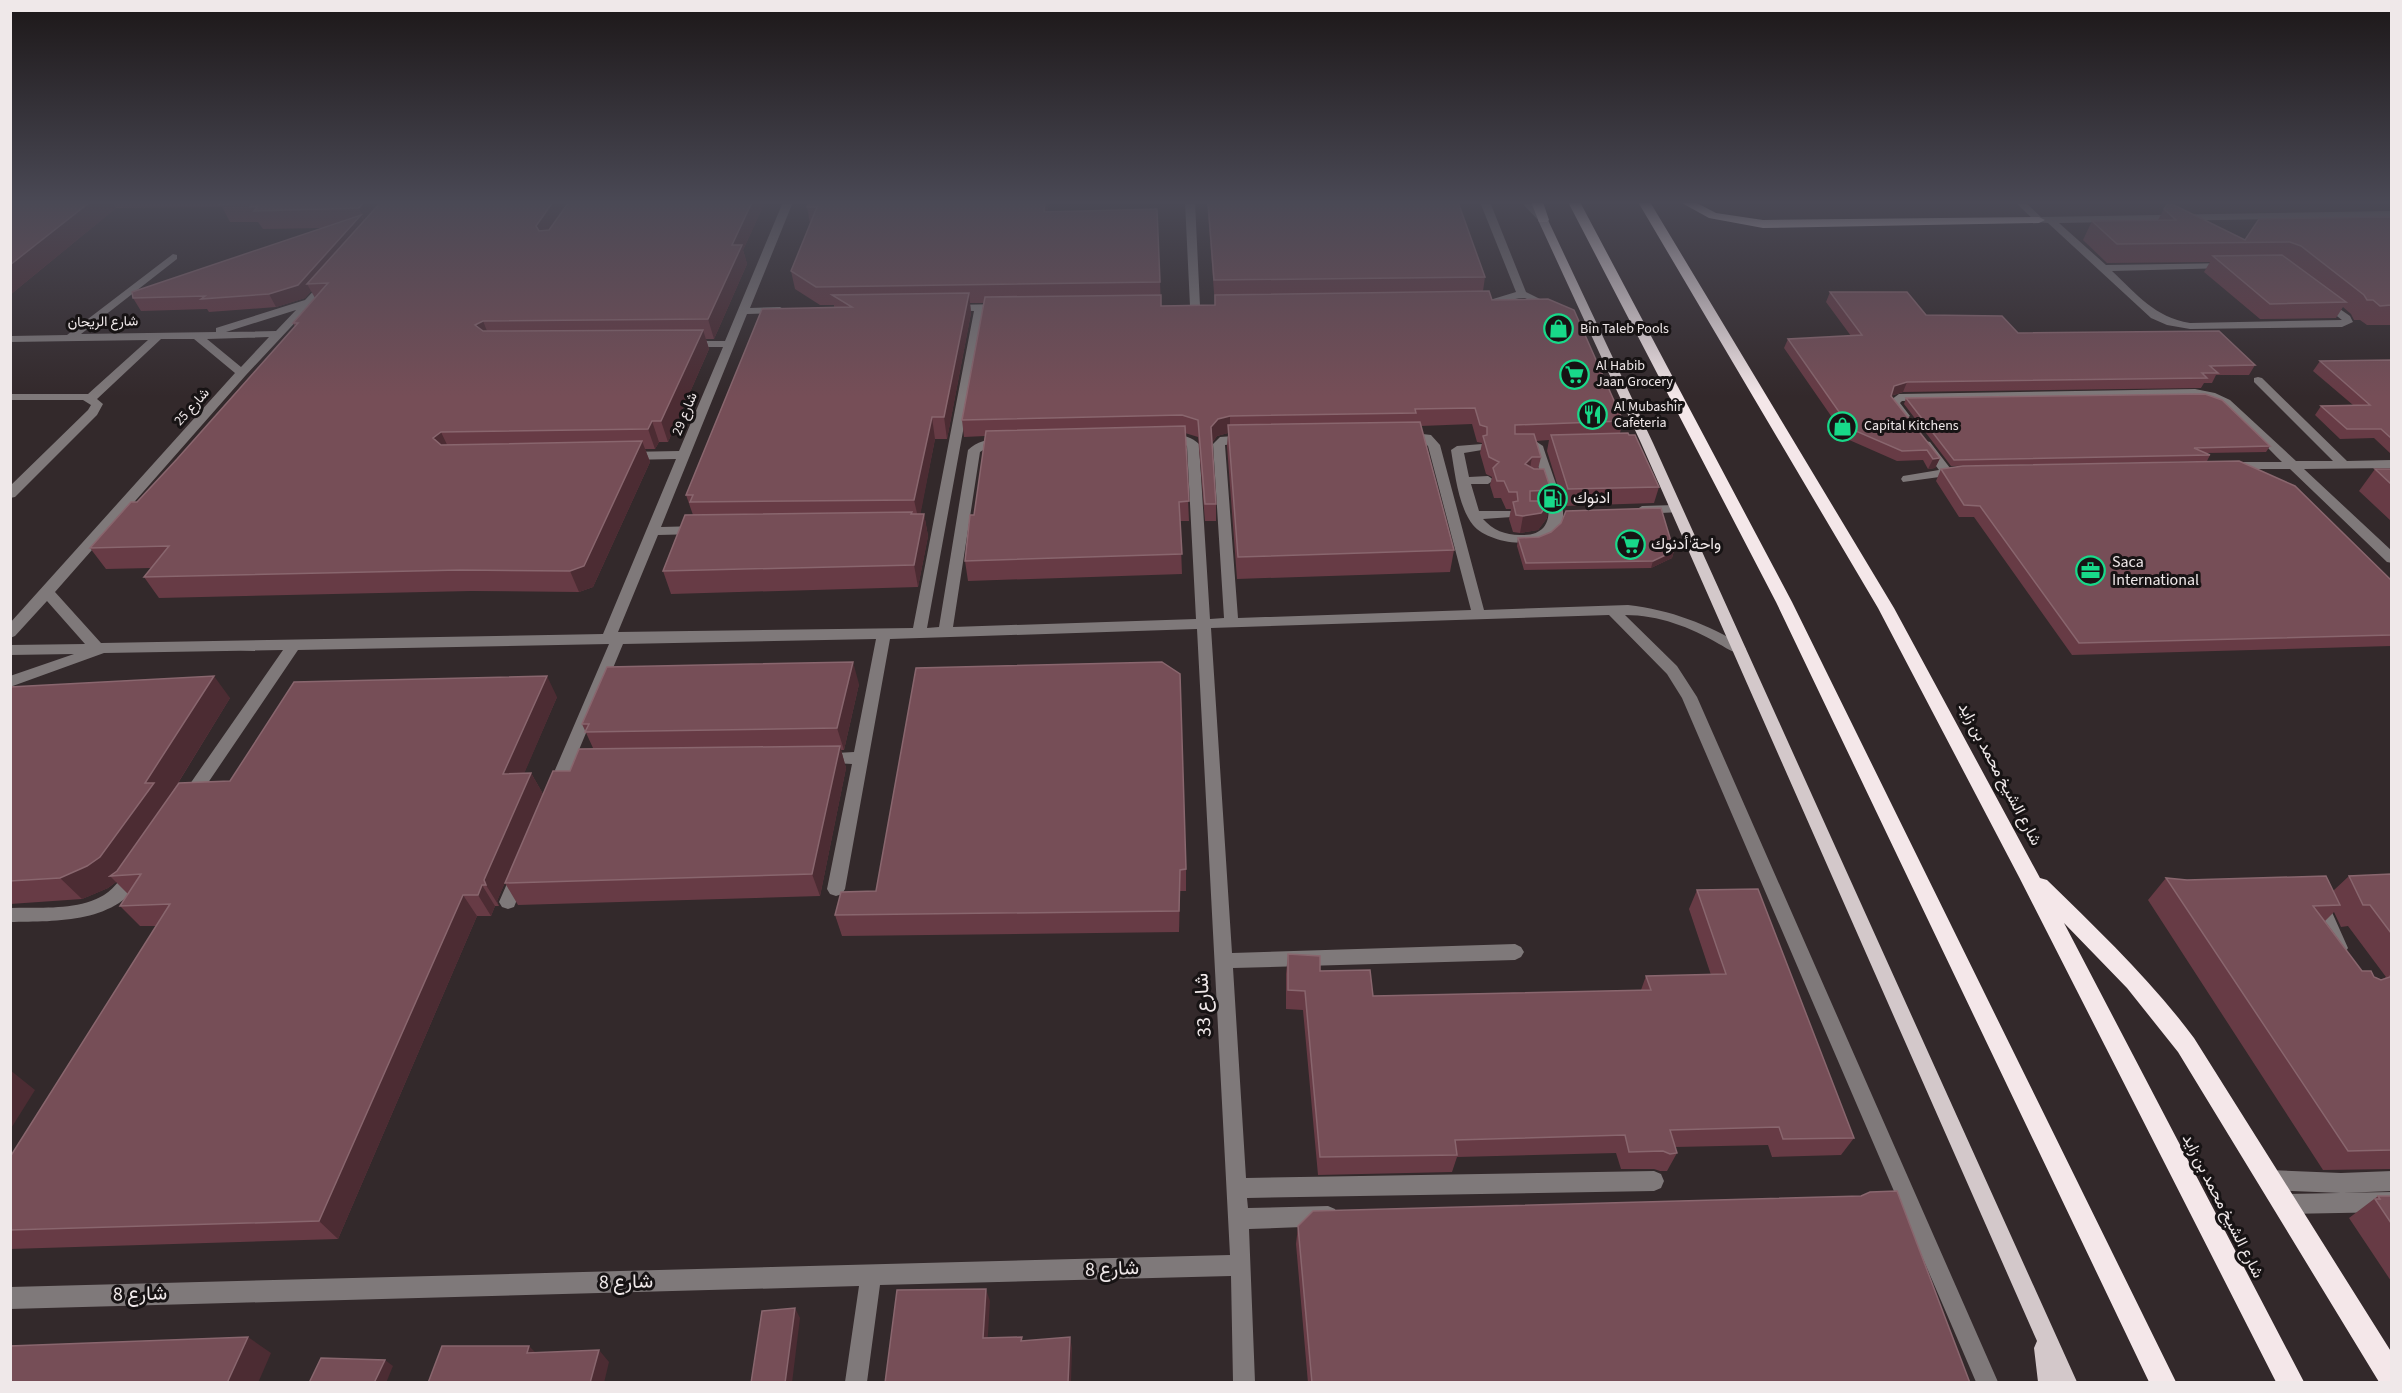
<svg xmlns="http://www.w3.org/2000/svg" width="2402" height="1393" font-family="'Source Sans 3',Vazirmatn,sans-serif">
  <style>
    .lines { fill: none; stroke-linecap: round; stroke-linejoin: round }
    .minor { fill: #7f797a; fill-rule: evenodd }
    .major { fill: #d3c8ca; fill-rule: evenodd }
    .highway { fill: #f4e7e9; fill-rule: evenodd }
    .wall { fill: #673b45; fill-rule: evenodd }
    .shaded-wall { fill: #4c2c33 }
    .building { fill: #764e57; stroke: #89666e; stroke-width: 1.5 }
    .labels { text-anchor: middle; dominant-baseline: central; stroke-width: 6; stroke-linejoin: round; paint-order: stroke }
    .far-street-label { font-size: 14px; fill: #efe8e9; stroke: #171314 }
    .far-poi-label { font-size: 14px; fill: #efe8e9; stroke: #171314; text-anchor: start }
    .poi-label { font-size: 16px; fill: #efe8e9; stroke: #171314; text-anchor: start }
    .street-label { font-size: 16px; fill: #efe8e9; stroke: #171314 }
    .near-street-label { font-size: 20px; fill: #efe8e9; stroke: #171314 }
  </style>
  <rect width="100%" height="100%" fill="#33292b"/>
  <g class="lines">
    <path class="minor" d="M783,202H793L750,308L780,307L785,310L780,313L747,314L661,527L699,526L706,530L699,534L658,535L618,632L913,628L974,311L947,310L946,308L951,305L1002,304L1007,307L1002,310L985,311L927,628L939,627L968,450C978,440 995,437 1009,439V445L988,447L980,452L953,627L1196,619L1187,446L1182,443L1163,442V436C1176,434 1189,434 1199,444L1210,619L1224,618L1213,444L1220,437L1247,435L1251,436V442L1225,445L1238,618L1471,610L1428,446C1420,438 1408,443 1400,436L1406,432L1431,435L1440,445L1484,610L1628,605C1671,610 1707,624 1744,646L1746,649L1744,652C1734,655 1727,648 1719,644C1690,627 1659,615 1625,615L1677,666L1697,697L1998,1382H1976L1682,698L1667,674L1609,615L1211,628L1232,953L1515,944L1521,947L1524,952L1521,957L1515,960L1233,968L1246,1178L1654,1171L1661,1174L1664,1181L1661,1188L1654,1191L1247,1198L1248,1208L1328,1206L1335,1209L1338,1216L1335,1223L1328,1226L1249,1229L1255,1382H1233L1231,1276L880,1285L867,1382H845L859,1286L10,1309V1287L1230,1255L1197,629L890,639L845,889L842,894L836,896L830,894L827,889L852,764L818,762L816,758L818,754L854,752L876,639L623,644L576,757L599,758L601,762L599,766L571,769L569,774H557L555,770L609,644L298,650L195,802H183L181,798L183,794L283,650L104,653L10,687V676L74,654L10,655V645L85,644L47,601L15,636L10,638V623L235,373L194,339H161L97,399L103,404L97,415L15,497L10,498V486L88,410L91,405L83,400H10V394H88L148,340L10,342V336L67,335L173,254L177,255V259L81,334L216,332V328L305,300L322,282L331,284L246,375L55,592L101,643L603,634L676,459L627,460L621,456L627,452L679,451L723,347H688L682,344L688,341H725ZM296,310L276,331L226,332ZM269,337L241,367L207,339Z
      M1185,202H1195L1200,306L1195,309L1190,306Z
      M1480,202H1490L1526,292L1542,300L1539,309L1521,311V307L1530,305L1531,301L1525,298C1508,297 1489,313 1474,302L1479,299H1493L1516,292Z
      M1521,202H1531L1546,218V222H1540Z
      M2015,202H2025L2041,217L2392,211V217L2059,223L2106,265L2232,263V267L2228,268L2112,271C2138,295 2154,317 2190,323L2342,320L2320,303L2319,301L2324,298L2350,316L2353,322L2342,327L2190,329L2167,325L2151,318L2048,223L2036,222Z
      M2258,377L2262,378L2347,461L2392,460V468L2304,469L2392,551V563L2387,562L2290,469H2226L2224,466L2226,463L2230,462H2282C2256,437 2231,402 2195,395L1902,401L1900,403L1910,416L1904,420L1900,419L1888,402L1899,394L2195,389L2215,393L2230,400L2296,461H2333L2254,382V378Z
      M1926,441L1930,442L1950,468H1958L1960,471L1954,475L1903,482L1901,479L1903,476L1939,470L1920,445Z
      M1537,442L1543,446C1548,463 1562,496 1563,512C1566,554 1492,548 1473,525C1458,506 1455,473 1451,450L1457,446L1482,444V450L1464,453L1469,477L1488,476L1494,480L1488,484H1471L1479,511H1512L1513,514L1512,517L1483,519C1493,530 1505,535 1520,535C1572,537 1539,473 1531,446Z
      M1675,505L1680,506L1681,509L1680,512L1642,514L1636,510L1642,506Z
      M136,868L142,870L144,875C119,924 57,921 10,922V908C40,907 77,911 104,895C116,888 123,872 136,868Z
      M519,868L525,870L527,875L514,907L508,909L502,907L499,902L513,870Z
      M2318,894L2324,896L2327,901L2348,948L2345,953L2339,955L2333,953L2330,948L2309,901L2312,896Z
      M2269,1170L2341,1173L2392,1171V1191L2341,1193L2269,1190L2262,1187L2259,1180L2262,1173Z
      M2392,1192V1212L2283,1214L2276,1211L2273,1204L2276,1197L2283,1194Z"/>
    <path class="major" d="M1540,218L1548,220L1653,443L2077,1382H2038L2034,1348L2037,1341L1641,443L1538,220Z"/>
    <path class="highway" d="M1531,202H1543L1549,220L1547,222H1539Z
      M1568,202H1580L1792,602L2176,1382H2149L1776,602Z
      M1638,202H1650L1894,608L2040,878L2047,880C2099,931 2151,980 2194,1038L2392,1353V1382H2379L2178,1052L2127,988L2064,923L2304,1382H2276L2019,877L1878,608Z
      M1680,202H1695L1716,213L1763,220L2039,217L2045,220L2039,223L1763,228L1709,218Z"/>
  </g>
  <path class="wall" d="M10,202H765L743,250L747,264L714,339H706L709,349L668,442H659L655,449H645L650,462L593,587L579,592L471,591L159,598L144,577L151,568L106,569L90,548L137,502L177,459L295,327L293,323L315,298L311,291L305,298L276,307L209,312L207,309L141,311L133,298L323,228L263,229L258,222H230L222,207L116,208L10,295Z
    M809,202H1049L1047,212L1157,209L1161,306L1215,305L1207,202H1458L1485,277L1483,291L1623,421L1620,433L1659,487L1654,503L1564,506L1547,451L1549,440L1536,441L1541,457L1538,469L1551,490L1548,501L1547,518L1538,530L1520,533L1513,532L1509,519L1511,509H1506L1501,498H1494L1490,485L1492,477L1486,474L1480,453L1482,443L1477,442L1472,424L1421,426L1454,550L1450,572L1237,579L1227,446L1228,433L1217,436L1212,443L1216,504V521H1205L1198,437L1185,433L1189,521H1180L1182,574L968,581L965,561L974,515L985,436L964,437L962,420L984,303H970L971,313L947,439H935L920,514H924L928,536L918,587L671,594L663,571L693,515L686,495L834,308V305H820L795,289L791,271L810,223L807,207Z
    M2164,209L2245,240L2391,217V325H2367L2360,320H2354L2351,314L2343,307L2336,318L2260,319L2204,272L2210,262L2107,263L2083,240L2092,221L2158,220Z
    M1830,292L1926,315L2018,333L2255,365L2249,375H2216L2212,383H2204L2201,388L1903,392L1891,396L1940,458L1935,468L1928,469L1923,460L1897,461L1847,439L1784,348L1788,339L1851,336L1826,302Z
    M2391,360V454L2374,438L2340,439L2315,415L2321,406L2353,405L2313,371L2320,361Z
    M1906,398L2270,446L2266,452L2206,453L2210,455L2207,461L1951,466L1904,404Z
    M1941,469L2391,580V646L2072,655L1974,517H1959L1936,481Z
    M2375,469H2391V521L2359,491Z
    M1518,538L1674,551L1672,558L1651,568L1524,570L1517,546Z
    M859,684L844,750H841L846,768L820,896L518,905L505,883L570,771L593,748L582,724Z
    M10,687L230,698L172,793L230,781L557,697L524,773H531L543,794L497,901L499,906H495L491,916H477L338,1239L10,1249V1157L156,926H140L120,906L128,894L116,882L108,888L82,899L10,904Z
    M1186,869V891H1180L1179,932L842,936L835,915L876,891Z
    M2391,874V1169L2323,1170L2148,900L2166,878L2333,891L2349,876ZM2334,912L2341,927L2348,926L2386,977L2381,980L2362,971L2325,921Z
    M1697,890L1854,1138L1841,1155L1772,1157L1768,1145L1675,1147L1677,1153L1667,1171H1660L1654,1169H1621L1616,1153L1457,1157L1452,1172L1318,1175L1303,1010L1286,1009V974L1288,954L1373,996L1641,990L1646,976L1711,975L1689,909Z
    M2378,1196H2391V1281L2349,1218Z
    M1298,1226L1970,1383H1308L1296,1244Z"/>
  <path class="shaded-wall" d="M90,202H113L116,208L10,295V265Z
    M364,202H389L367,227L359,208Z
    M553,202H572L543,245L536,226Z
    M752,202H765L743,250L747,264L714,339L708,319L732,245Z
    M1045,202H1049L1045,229L1044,212Z
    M361,215L367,227L307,284L311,291L305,298L276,307L269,294Z
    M969,293L971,313L947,439L944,417Z
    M483,321L491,341L475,325Z
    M703,330L709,349L668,442L661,421Z
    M1907,382L1903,392L1890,396L1894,386Z
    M1230,416V433L1228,425V433L1217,436L1211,444V427L1218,419Z
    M932,417L935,439L919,522L914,500Z
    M652,421L659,442L655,449L648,429Z
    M441,432L451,453L433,438Z
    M642,441L650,462L593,587L579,592L570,571Z
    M1532,457L1529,474L1525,464Z
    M1940,458L1935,468L1928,469L1933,459Z
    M1550,501L1547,518L1538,530L1520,533L1523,516Z
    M924,514L928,536L918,587L914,565Z
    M1674,551L1672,558L1651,568L1653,561Z
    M853,662L859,684L844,750L837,728Z
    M214,676L230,698L168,799L123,875L110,876L116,882L108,888L82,899L60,878L145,783Z
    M547,676L557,697L515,795L503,774Z
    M840,746L846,768L820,896L812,874Z
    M531,773L543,794L497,901L499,906L486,885L484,880Z
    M1180,870V891L1179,932V911Z
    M482,885L495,906L491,916L478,895Z
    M463,895L477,916L338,1239L319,1221Z
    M10,1070L35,1090L10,1130Z
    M986,1289L990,1301L987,1350L983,1338Z
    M795,1308L800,1318L792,1383H785Z
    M248,1337L271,1353L258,1383H227Z
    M1070,1337L1072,1348L1071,1383H1068Z
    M529,1346L541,1358L527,1353Z
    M599,1350L609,1362L604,1383H590Z
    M385,1360L393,1366L386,1383H374Z"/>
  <path class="building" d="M10,202H90L10,265Z
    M222,202H364L359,208L254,211L258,206L250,207L254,203L220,204Z
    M381,202H553L536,226L539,231L549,230L569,202H752L732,245H742L708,319L483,321L475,325L483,331L703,330L661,421H652L648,429L441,432L433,438L441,445L642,441L584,566L570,571L460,570L144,577L169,546L90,548L131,502H137L177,459L298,323H293L328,283L307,284Z
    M809,202H1045L1044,212L1157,209L1160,282L816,287L791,271L817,207H807Z
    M1208,202H1458L1485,277L1214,280Z
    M2167,205H2174L2245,240L2259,219L2391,217V305L2380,306L2373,300H2367L2364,295L2301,246L2290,242L2117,244L2092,221L2176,220L2164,209Z
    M361,215L298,285L269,294L201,299L205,296L133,298L132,292Z
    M2282,255L2346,302L2270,304L2213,256Z
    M1489,291L1492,300L1548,299L1574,310L1623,421L1515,425V434H1534L1541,457H1532L1525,464L1534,469H1544L1551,490L1530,491V501H1550L1541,513L1523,516L1516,515L1513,502L1518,501L1517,492H1509L1504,481H1497L1493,468L1499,462L1489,457L1483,436L1487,435V427L1480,425L1475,408L1415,409L1416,413L1230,416L1218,419L1211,427L1216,504H1205L1198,420L1182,415L962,420L985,297L1161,295V306L1215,305V295Z
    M1830,292H1907L1926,315L2002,316L2018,333L2219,331L2255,365L2210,366L2218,373H2202L2207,378L1907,382L1894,386L1891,396L1940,458L1933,459L1927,450L1902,451L1851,429L1788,339L1862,335Z
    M969,293L944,417H932L914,500L690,502L693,495H686L762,309L852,307L832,295Z
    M2391,360V438L2381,429H2347L2321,406L2370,405L2320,361Z
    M2205,394L2222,400L2270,446L2194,448L2210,455L1954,460L1906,398Z
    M1420,422L1454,550L1238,557L1228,425Z
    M1185,426L1189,501L1179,502L1182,554L965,561L970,515H974L986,431Z
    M1628,433L1629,435H1635L1659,487L1568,489L1551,435Z
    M2239,461L2295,486L2391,580V635L2079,643L1980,506L1964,505L1941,469L1963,466Z
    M2375,469H2391V484Z
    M1661,508L1674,551L1653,561L1526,563L1518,538L1539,537L1551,532L1561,523L1566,511Z
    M912,512L911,514H924L914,565L663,571L685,515Z
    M853,662L837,728L585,732L589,724H582L607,667Z
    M1162,662L1180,674L1186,869L1180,870L1179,911L835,915L841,892L876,891L916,668Z
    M214,676L145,783H154L100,857L87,866L60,878L10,881V687Z
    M547,676L503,774L531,773L484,880L486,885H482L478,895H463L319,1221L10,1230V1157L170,904L120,906L141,874L110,876L117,871L179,783L230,781L294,682Z
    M840,746L812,874L505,883L553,771H570L579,749Z
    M2391,874V933L2370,905H2363L2349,876Z
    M2326,876L2340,905L2313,906L2362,971H2371L2374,977L2381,980L2390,977L2391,974V1150L2348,1151L2166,878L2187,880Z
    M1758,889L1854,1138L1783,1139L1779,1127L1670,1130L1677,1153L1670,1154L1663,1151L1629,1152L1625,1135L1455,1140L1457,1155L1320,1157L1305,991L1288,990V954L1320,956V971L1370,970L1373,996L1651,990L1646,976L1726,974L1697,890Z
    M1897,1191L1970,1383H1312L1298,1226L1313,1211L1861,1196L1870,1192Z
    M2378,1196H2391V1223L2375,1199H2380Z
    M986,1289L983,1338L1022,1337L1021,1341L1070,1337L1068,1383H885L897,1290Z
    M795,1308L785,1383H751L762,1311Z
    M248,1337L227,1383H10V1346Z
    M442,1346H529L527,1353L599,1350L590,1383H428Z
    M321,1358L385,1360L374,1383H309Z"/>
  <linearGradient id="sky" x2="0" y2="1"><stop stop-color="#1c1718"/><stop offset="0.51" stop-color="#4a4955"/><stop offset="1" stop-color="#4a4955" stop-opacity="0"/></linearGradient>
  <rect width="2402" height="397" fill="url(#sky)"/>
  <defs>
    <symbol id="shop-ring" viewBox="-11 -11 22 22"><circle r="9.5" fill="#171314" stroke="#18d989" stroke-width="1.5"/><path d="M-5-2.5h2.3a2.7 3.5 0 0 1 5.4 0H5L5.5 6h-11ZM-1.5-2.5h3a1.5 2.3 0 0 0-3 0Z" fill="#18d989"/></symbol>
    <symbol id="supermarket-ring" viewBox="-11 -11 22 22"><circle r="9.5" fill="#171314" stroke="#18d989" stroke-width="1.5"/><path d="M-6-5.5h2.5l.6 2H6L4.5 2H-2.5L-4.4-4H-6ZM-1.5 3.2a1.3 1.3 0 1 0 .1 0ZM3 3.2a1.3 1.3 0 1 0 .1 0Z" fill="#18d989"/></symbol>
    <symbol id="restaurant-ring" viewBox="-11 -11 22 22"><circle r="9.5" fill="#171314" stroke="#18d989" stroke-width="1.5"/><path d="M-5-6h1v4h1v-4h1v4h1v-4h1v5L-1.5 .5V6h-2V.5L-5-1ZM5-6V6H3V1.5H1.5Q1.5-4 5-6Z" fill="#18d989"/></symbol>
    <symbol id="fuel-ring" viewBox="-11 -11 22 22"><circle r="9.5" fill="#171314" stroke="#18d989" stroke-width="1.5"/><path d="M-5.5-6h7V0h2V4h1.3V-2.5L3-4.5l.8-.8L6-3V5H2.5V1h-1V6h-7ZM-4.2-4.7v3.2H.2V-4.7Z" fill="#18d989"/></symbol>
    <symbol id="office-ring" viewBox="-11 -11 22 22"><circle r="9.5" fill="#171314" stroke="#18d989" stroke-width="1.5"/><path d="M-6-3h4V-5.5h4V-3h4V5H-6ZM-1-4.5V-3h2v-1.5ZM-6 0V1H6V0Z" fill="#18d989"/></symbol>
  </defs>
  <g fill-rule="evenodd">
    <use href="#shop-ring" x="1542" y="312" width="33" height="33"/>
    <use href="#supermarket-ring" x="1558" y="358" width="33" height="33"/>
    <use href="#restaurant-ring" x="1576" y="398" width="33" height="33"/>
    <use href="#shop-ring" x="1826" y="410" width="33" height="33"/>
    <use href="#fuel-ring" x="1536" y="482" width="33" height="33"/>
    <use href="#supermarket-ring" x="1614" y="528" width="33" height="33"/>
    <use href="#office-ring" x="2074" y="554" width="33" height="33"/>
  </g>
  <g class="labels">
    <g class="far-street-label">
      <text transform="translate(103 322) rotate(-1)">شارع الريحان</text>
      <text transform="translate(192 407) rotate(-48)">شارع 25</text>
      <text transform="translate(685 414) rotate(-68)">شارع 29</text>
    </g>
    <g class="far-poi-label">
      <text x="1580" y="329">Bin Taleb Pools</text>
      <text x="1596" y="366">Al Habib<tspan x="1596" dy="16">Jaan Grocery</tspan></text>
      <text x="1614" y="407">Al Mubashir<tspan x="1614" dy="16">Cafeteria</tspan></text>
      <text x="1864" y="426">Capital Kitchens</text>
    </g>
    <g class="poi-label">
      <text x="1573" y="498">ادنوك</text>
      <text x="1651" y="544">واحة أدنوك</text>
      <text x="2112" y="562">Saca<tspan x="2112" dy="18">International</tspan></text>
    </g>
    <g class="street-label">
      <text transform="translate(2000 774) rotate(62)">شارع الشيخ محمد بن زايد</text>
      <text transform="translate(2223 1206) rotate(63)">شارع الشيخ محمد بن زايد</text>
    </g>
    <g class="near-street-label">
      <text transform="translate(1203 1005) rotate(-93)">شارع 33</text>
      <text transform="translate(1112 1269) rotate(-2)">شارع 8</text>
      <text transform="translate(626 1282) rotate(-1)">شارع 8</text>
      <text transform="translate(140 1294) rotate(-1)">شارع 8</text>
    </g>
  </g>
  <rect width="2402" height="1393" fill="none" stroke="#efe8e9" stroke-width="24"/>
</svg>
